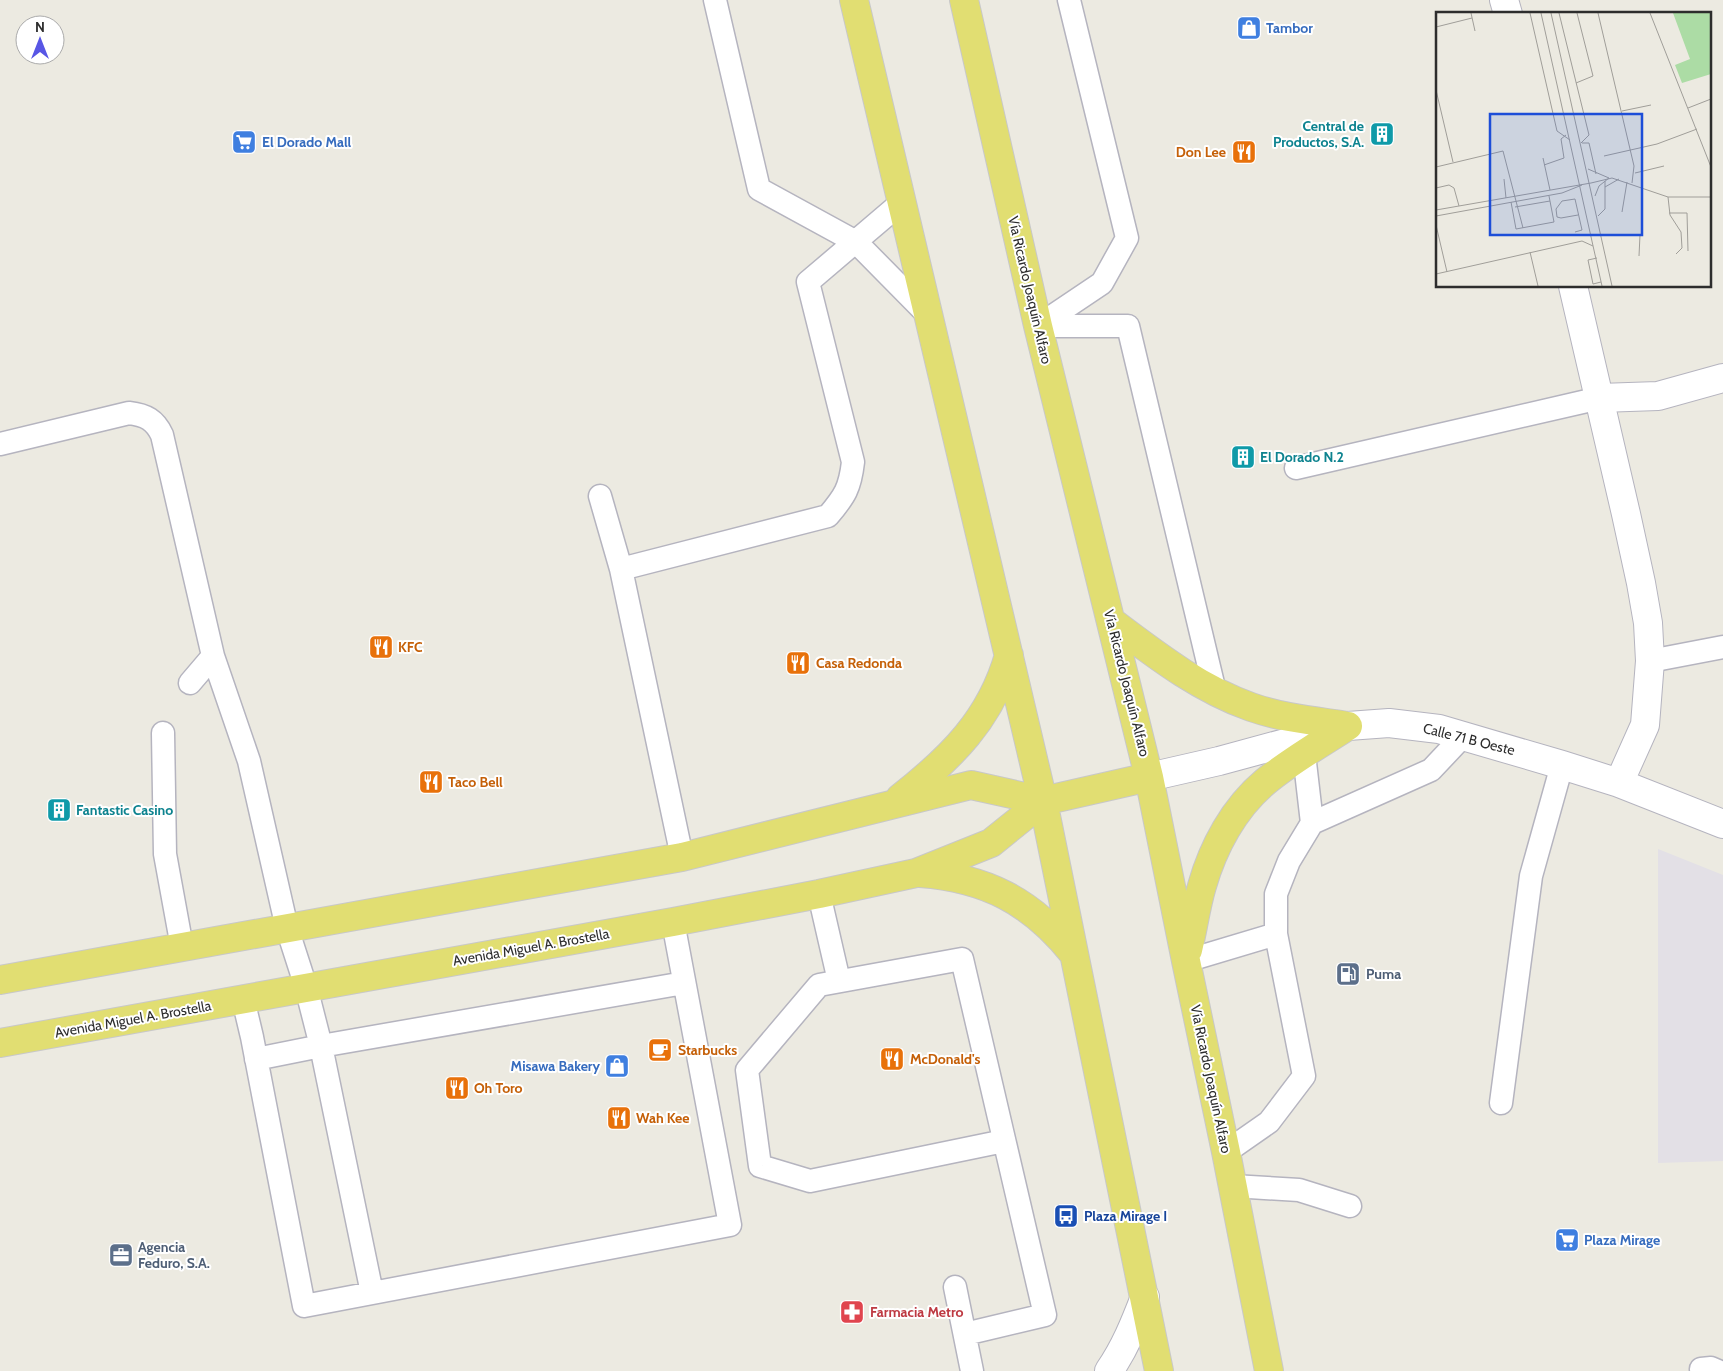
<svg xmlns="http://www.w3.org/2000/svg" width="1723" height="1371" font-family="Cabin,sans-serif">
  <style>
    .industrial { fill: #e3e0e6 }
    .lines { fill: none; stroke-linecap: round; stroke-linejoin: round }
    .service-casing { stroke: #b5b4bf; stroke-width: 25 }
    .minor-casing { stroke: #b5b4bf; stroke-width: 30 }
    .primary-casing { stroke: #c8c8c8; stroke-width: 30 }
    .service { stroke: #fff; stroke-width: 22 }
    .minor { stroke: #fff; stroke-width: 28 }
    .primary { stroke: #e1de72; stroke-width: 28 }
    .labels { text-anchor: middle; dominant-baseline: central; stroke-width: 4; stroke-linejoin: round; paint-order: stroke }
    .shop-label { font-size: 14px; font-weight: bold; fill: #366cbe; stroke: #fff; text-anchor: start }
    .culture-label { font-size: 14px; font-weight: bold; fill: #0d838f; stroke: #fff; text-anchor: start }
    .food-label { font-size: 14px; font-weight: bold; fill: #c56008; stroke: #fff; text-anchor: start }
    .street-label { font-size: 14px; fill: #2d2d2d; stroke: #fff }
    .service-label { font-size: 14px; font-weight: bold; fill: #4e5e75; stroke: #fff; text-anchor: start }
    .transit-label { font-size: 14px; font-weight: bold; fill: #164399; stroke: #fff; text-anchor: start }
    .health-label { font-size: 14px; font-weight: bold; fill: #be3a42; stroke: #fff; text-anchor: start }
    .inset-road { fill: none; stroke: #a09e99; stroke-width: 1 }
    .view { fill: #1d4ed8; fill-opacity: 0.15; stroke: #1d4ed8; stroke-width: 2.5 }
    .inset-edge { fill: none; stroke: #2d2d2d; stroke-width: 2.5 }
  </style>
  <rect width="100%" height="100%" fill="#eceae1"/>
  <path class="industrial" d="M1658,849L1723,875V1161L1658,1163Z"/>
  <g class="lines">
    <defs>
      <path id="service" d="M715,0L759,189L856,242L929,316
        M1038,326H1128L1215,692
        M1038,326L1102,283L1127,238L1069,0
        M0,444L129,413C146,415 155,420 162,435L213,656L249,761L287,928L306,987L321,1046L372,1293
        M1296,468L1600,398
        M600,496L621,569L682,857
        M621,569L828,516C845,496 850,488 853,462L808,282L902,202
        M1650,661L1723,647
        M190,683L213,656
        M163,733L165,854L182,947
        M1312,823L1431,770L1464,735
        M819,894L839,981
        M1186,961L1276,934
        M243,999L252,1037L304,1306L730,1225L673,922
        M256,1059L321,1046L684,983
        M1501,1103L1531,876L1562,765
        M1226,1152L1269,1122L1304,1076L1276,934V894L1289,861L1312,823L1304,754
        M1233,1186L1299,1190L1350,1206
        M955,1287L972,1371
        M965,1334L1045,1315L962,959L819,985L747,1070L760,1166L810,1181L1004,1141
        M1701,1369L1711,1368L1718,1371"/>
      <path id="minor" d="M1504,0L1508,14
        M1573,286L1626,514L1641,583L1648,623L1650,661L1645,725L1619,783
        M1600,398L1658,396L1723,378
        M1149,777L1219,761L1348,726L1389,723L1439,729L1562,765L1619,783L1723,824
        M1109,1371C1125,1348 1135,1323 1145,1297"/>
      <path id="primary" d="M854,0L1043,801L1159,1371
        M964,0L1038,326L1149,777L1186,961L1226,1152L1269,1371
        M1112,622C1156,655 1198,688 1251,707C1282,718 1315,721 1348,726
        M900,798C951,758 991,719 1009,655
        M920,873C986,878 1031,901 1073,953
        M1188,950C1193,929 1196,906 1202,886C1213,847 1234,808 1265,782C1290,761 1320,744 1348,726
        M0,980L682,857L971,785L1043,801L1149,777
        M0,1043L673,922L819,894L916,873L991,843L1043,801"/>
    </defs>
    <use href="#service" class="service-casing"/>
    <use href="#minor" class="minor-casing"/>
    <use href="#primary" class="primary-casing"/>
    <use href="#service" class="service"/>
    <use href="#minor" class="minor"/>
    <use href="#primary" class="primary"/>
  </g>
  <defs>
    <symbol id="shop-square" viewBox="-11 -11 22 22"><rect x="-9" y="-9" width="18" height="18" rx="4" fill="#3f7fe0" stroke="#fff"/><path d="M-5-2.5h2.3a2.7 3.5 0 0 1 5.4 0H5L5.5 6h-11ZM-1.5-2.5h3a1.5 2.3 0 0 0-3 0Z" fill="#fff"/></symbol>
    <symbol id="building-square" viewBox="-11 -11 22 22"><rect x="-9" y="-9" width="18" height="18" rx="4" fill="#0f9aa8" stroke="#fff"/><path d="M-4-6H4V6H1V3H-1V6H-4ZM-2.5-4.3h1.7v1.8h-1.7ZM.8-4.3h1.7v1.8H.8ZM-2.5-1h1.7V.8h-1.7ZM.8-1h1.7V.8H.8Z" fill="#fff"/></symbol>
    <symbol id="supermarket-square" viewBox="-11 -11 22 22"><rect x="-9" y="-9" width="18" height="18" rx="4" fill="#3f7fe0" stroke="#fff"/><path d="M-6-5.5h2.5l.6 2H6L4.5 2H-2.5L-4.4-4H-6ZM-1.5 3.2a1.3 1.3 0 1 0 .1 0ZM3 3.2a1.3 1.3 0 1 0 .1 0Z" fill="#fff"/></symbol>
    <symbol id="restaurant-square" viewBox="-11 -11 22 22"><rect x="-9" y="-9" width="18" height="18" rx="4" fill="#e8710a" stroke="#fff"/><path d="M-5-6h1v4h1v-4h1v4h1v-4h1v5L-1.5 .5V6h-2V.5L-5-1ZM5-6V6H3V1.5H1.5Q1.5-4 5-6Z" fill="#fff"/></symbol>
    <symbol id="fuel-square" viewBox="-11 -11 22 22"><rect x="-9" y="-9" width="18" height="18" rx="4" fill="#5c6f8a" stroke="#fff"/><path d="M-5.5-6h7V0h2V4h1.3V-2.5L3-4.5l.8-.8L6-3V5H2.5V1h-1V6h-7ZM-4.2-4.7v3.2H.2V-4.7Z" fill="#fff"/></symbol>
    <symbol id="cafe-square" viewBox="-11 -11 22 22"><rect x="-9" y="-9" width="18" height="18" rx="4" fill="#e8710a" stroke="#fff"/><path d="M-5.5-4.5H6V0H3Q3 3.5 0 3.5H-2.5Q-5.5 3.5-5.5 0ZM3-3.2v2h1.7v-2ZM-6 4.5H4V6H-6Z" fill="#fff"/></symbol>
    <symbol id="bus-square" viewBox="-11 -11 22 22"><rect x="-9" y="-9" width="18" height="18" rx="4" fill="#1a4fb4" stroke="#fff"/><path d="M-5-6H5V4H4V6H2V4H-2V6H-4V4H-5ZM-3.5-4V0h7V-4ZM-3.5 1.2v1.5H-2V1.2ZM2 1.2v1.5H3.5V1.2Z" fill="#fff"/></symbol>
    <symbol id="office-square" viewBox="-11 -11 22 22"><rect x="-9" y="-9" width="18" height="18" rx="4" fill="#5c6f8a" stroke="#fff"/><path d="M-6-3h4V-5.5h4V-3h4V5H-6ZM-1-4.5V-3h2v-1.5ZM-6 0V1H6V0Z" fill="#fff"/></symbol>
    <symbol id="pharmacy-square" viewBox="-11 -11 22 22"><rect x="-9" y="-9" width="18" height="18" rx="4" fill="#e0444e" stroke="#fff"/><path d="M-2-6h4v4h4v4h-4v4h-4v-4h-4v-4h4Z" fill="#fff"/></symbol>
  </defs>
  <g fill-rule="evenodd">
    <use href="#shop-square" x="1235" y="14" width="28" height="28"/>
    <use href="#building-square" x="1368" y="120" width="28" height="28"/>
    <use href="#supermarket-square" x="230" y="128" width="28" height="28"/>
    <use href="#restaurant-square" x="1230" y="138" width="28" height="28"/>
    <use href="#building-square" x="1229" y="443" width="28" height="28"/>
    <use href="#restaurant-square" x="367" y="633" width="28" height="28"/>
    <use href="#restaurant-square" x="784" y="649" width="28" height="28"/>
    <use href="#restaurant-square" x="417" y="768" width="28" height="28"/>
    <use href="#building-square" x="45" y="796" width="28" height="28"/>
    <use href="#fuel-square" x="1334" y="960" width="28" height="28"/>
    <use href="#cafe-square" x="646" y="1036" width="28" height="28"/>
    <use href="#restaurant-square" x="878" y="1045" width="28" height="28"/>
    <use href="#shop-square" x="603" y="1052" width="28" height="28"/>
    <use href="#restaurant-square" x="443" y="1074" width="28" height="28"/>
    <use href="#restaurant-square" x="605" y="1104" width="28" height="28"/>
    <use href="#bus-square" x="1052" y="1202" width="28" height="28"/>
    <use href="#supermarket-square" x="1553" y="1226" width="28" height="28"/>
    <use href="#office-square" x="107" y="1241" width="28" height="28"/>
    <use href="#pharmacy-square" x="838" y="1298" width="28" height="28"/>
  </g>
  <g class="labels">
    <g class="shop-label">
      <text x="1266" y="28">Tambor</text>
      <text x="262" y="142">El Dorado Mall</text>
      <text x="600" y="1066" text-anchor="end">Misawa Bakery</text>
      <text x="1584" y="1240">Plaza Mirage</text>
    </g>
    <g class="culture-label">
      <text x="1364" y="126" text-anchor="end">Central de<tspan x="1364" dy="16">Productos, S.A.</tspan></text>
      <text x="1260" y="457">El Dorado N.2</text>
      <text x="76" y="810">Fantastic Casino</text>
    </g>
    <g class="food-label">
      <text x="1226" y="152" text-anchor="end">Don Lee</text>
      <text x="398" y="647">KFC</text>
      <text x="816" y="663">Casa Redonda</text>
      <text x="448" y="782">Taco Bell</text>
      <text x="678" y="1050">Starbucks</text>
      <text x="910" y="1059">McDonald's</text>
      <text x="474" y="1088">Oh Toro</text>
      <text x="636" y="1118">Wah Kee</text>
    </g>
    <g class="street-label">
      <text transform="translate(1030 290) rotate(77)">Vía Ricardo Joaquín Alfaro</text>
      <text transform="translate(1127 683) rotate(76)">Vía Ricardo Joaquín Alfaro</text>
      <text transform="translate(1469 739) rotate(14)">Calle 71 B Oeste</text>
      <text transform="translate(531 947) rotate(-10)">Avenida Miguel A. Brostella</text>
      <text transform="translate(133 1019) rotate(-10)">Avenida Miguel A. Brostella</text>
      <text transform="translate(1211 1079) rotate(78)">Vía Ricardo Joaquín Alfaro</text>
    </g>
    <g class="service-label">
      <text x="1366" y="974">Puma</text>
      <text x="138" y="1247">Agencia<tspan x="138" dy="16">Feduro, S.A.</tspan></text>
    </g>
    <g class="transit-label">
      <text x="1084" y="1216">Plaza Mirage I</text>
    </g>
    <g class="health-label">
      <text x="870" y="1312">Farmacia Metro</text>
    </g>
  </g>
  <g transform="translate(1436 12)">
    <rect width="275" height="275" fill="#eceae1"/>
    <path d="M237,1H275V62L246,71L239,53L254,47Z" fill="#acdca5"/>
    <path class="inset-road" d="M35,1L39,19M94,1L121,119L134,128M105,1L166,274M115,1L176,274M123,1L153,123L145,131M162,1L198,154L196,171M214,1L275,155M0,15L36,6M140,71L157,64L141,1M0,78L17,150M252,96L275,87M186,99L215,93M146,131H153L160,162M168,144L221,132L261,117M107,146L114,178M108,153L128,146L125,127L130,123M0,155L67,139L87,216M152,157L173,166M199,161L228,154M68,167L70,186M155,171L176,166L232,185H275M169,175L183,167M0,176L13,173L18,176L23,194M159,184L163,174L173,166M232,185L234,203L245,220L246,236L240,242M75,190L80,217L118,210L113,184M79,195L114,189M0,198L155,171M186,200L191,170M233,201H251L252,239M0,204L126,181L146,173M162,204L169,197V169M0,213L11,260M139,220L146,218L139,187L126,189L120,197L121,205L125,206L142,203M94,240L102,274M203,244L204,223M161,246L152,248L157,272L165,270M0,262L146,229L157,234"/>
    <path class="view" d="M54,102H206V223H54Z"/>
    <rect width="275" height="275" class="inset-edge"/>
  </g>
  <g transform="translate(40 40)"><circle r="24" fill="#ffffff" stroke="#ababab"/>
  <path d="M0-4L9 19L0 12L-9 19Z" fill="#5856e5"/>
  <text y="-8" font-size="14" font-weight="bold" text-anchor="middle" fill="#2d2d2d">N</text>
  </g>
</svg>
